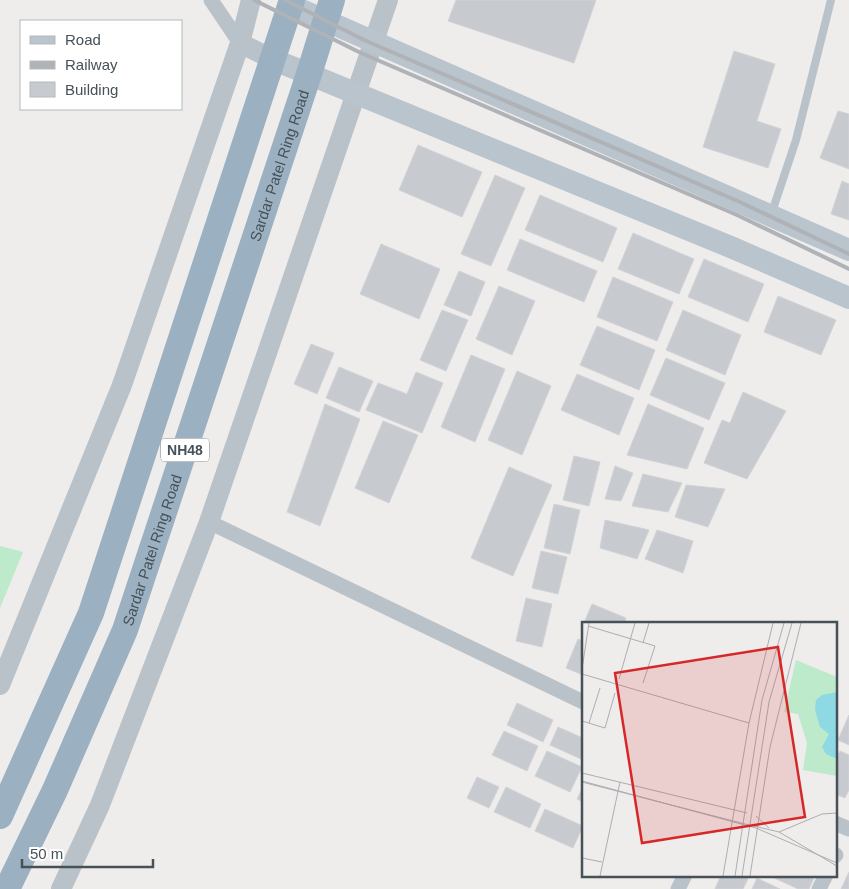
<svg xmlns="http://www.w3.org/2000/svg" width="849" height="889" font-family="Helvetica,sans-serif">
  <style>
    .green { fill: #bdeacb }
    .building { fill: #c7cacf; stroke: #d1d3d7 }
    .lines { fill: none; stroke-linecap: round; stroke-linejoin: round }
    .service { stroke: #b9c2c8; stroke-width: 8 }
    .minor { stroke: #b9c2c8; stroke-width: 15 }
    .tertiary { stroke: #b9c2c8; stroke-width: 20 }
    .secondary { stroke: #b9c4cd; stroke-width: 22 }
    .trunk { stroke: #9bb0c0; stroke-width: 26 }
    .rail { stroke: #afb2b6; stroke-width: 4 }
    .labels { text-anchor: middle; dominant-baseline: central; stroke-width: 5; stroke-linejoin: round; paint-order: stroke }
    .shield { fill: #fff; stroke: #7e858a; stroke-width: 1 }
    .shield-label { font-size: 14px; font-weight: bold; fill: #465158 }
    .street-label { font-size: 15px; fill: #465158; stroke: #fff }
    .inset-road { fill: none; stroke: #abaeb1; stroke-width: 1 }
    .view { fill: #d62828; fill-opacity: 0.15; stroke: #d62828; stroke-width: 2.5 }
    .inset-edge { fill: none; stroke: #465158; stroke-width: 2.5 }
  </style>
  <rect width="100%" height="100%" fill="#efecec"/>
  <path class="green" d="M0,546L23,552L0,608Z"/>
  <path class="building" d="M456,0H596L574,63L448,21Z
    M734,51L775,64L757,121L781,129L768,168L703,147Z
    M838,111L849,114V169L820,158Z
    M418,145L482,172L462,217L399,190Z
    M495,175L525,188L491,266L461,254Z
    M842,181L849,184V220L831,214Z
    M540,195L617,228L603,262L525,230Z
    M633,233L694,259L679,294L618,269Z
    M520,239L597,271L584,302L507,270Z
    M381,244L440,269L419,319L360,294Z
    M704,259L764,284L748,322L688,297Z
    M459,271L485,282L471,316L444,305Z
    M613,277L673,302L657,341L597,317Z
    M499,286L535,301L512,355L476,339Z
    M778,296L836,320L821,355L764,332Z
    M442,310L468,320L446,371L420,360Z
    M683,310L741,335L725,375L666,350Z
    M597,326L655,350L639,390L580,365Z
    M311,344L334,353L317,394L294,384Z
    M471,355L505,369L475,442L441,427Z
    M666,358L725,383L709,420L650,395Z
    M339,367L373,381L359,412L326,398Z
    M517,371L551,386L522,455L488,440Z
    M416,372L443,383L422,433L366,410L378,383L407,394Z
    M577,374L634,398L619,435L561,410Z
    M743,392L786,411L747,479L704,463L722,420L730,423Z
    M325,404L360,419L320,526L287,512Z
    M648,404L704,428L687,469L627,455Z
    M383,421L418,435L389,503L355,488Z
    M574,456L600,462L589,506L563,500Z
    M615,466L633,473L621,501L605,499Z
    M509,467L552,485L513,576L471,558Z
    M643,474L682,483L668,512L632,506Z
    M686,485L725,489L708,527L675,517Z
    M554,504L580,510L570,554L544,548Z
    M605,520L649,530L637,559L600,548Z
    M657,530L693,541L683,573L645,559Z
    M541,551L567,557L558,594L532,588Z
    M526,598L552,604L542,647L516,641Z
    M592,604L626,618L624,623H584Z
    M578,639L583,641V675L566,668Z
    M517,703L553,720L543,742L507,725Z
    M849,715V745L838,740Z
    M558,727L583,738V760L550,745Z
    M504,731L538,746L527,771L492,755Z
    M547,751L582,767L570,792L535,776Z
    M840,751L849,755V790L845,798L835,794V760Z
    M477,777L499,787L489,808L467,798Z
    M506,787L541,804L530,828L494,812Z
    M583,787V802L577,799Z
    M545,809L583,826L573,848L535,831Z
    M849,872V889H841Z
    M721,875H745L749,877L743,889H715Z
    M768,875H815L809,889H798Z
    M757,878L780,889H752Z"/>
  <g class="lines">
    <path class="service" d="M771,215L796,140L831,0"/>
    <path class="minor" d="M211,0L240,43
      M209,522L583,702
      M835,823L849,829
      M835,856L836,855
      M678,889L685,875
      M819,889L826,875"/>
    <path class="tertiary" d="M240,43L272,59
      M0,685L122,385L240,43L251,0
      M61,889L100,805L209,522L388,0"/>
    <path class="secondary" d="M290,5L849,250
      M272,59L733,248L849,298"/>
    <g class="trunk">
      <path d="M0,816L91,613L292,0"/>
      <path id="s1" d="M7,889L55,790L125,630L309,74L332,0"/>
    </g>
    <path class="rail" d="M254,0L361,53L737,215L849,269
      M285,0L364,40L740,202L849,254"/>
  </g>
  <g class="labels">
    <rect class="shield" x="161" y="438.5" width="48" height="23" rx="4"/>
    <g class="shield-label">
      <text x="185" y="450">NH48</text>
    </g>
    <g class="street-label">
      <text stroke="none"><textPath href="#s1" startOffset="774">Sardar Patel Ring Road</textPath></text>
      <text stroke="none"><textPath href="#s1" startOffset="369">Sardar Patel Ring Road</textPath></text>
    </g>
  </g>
  <g transform="translate(582 622)">
    <rect width="255" height="255" fill="#efecec"/>
    <path d="M214,38L255,55V154L221,148L225,121L216,92L202,90Z" fill="#bdeacb"/>
    <path d="M255,70V136H253L244,132L240,125L247,112L238,105L233,88L234,78L240,73Z" fill="#8ed9e3"/>
    <path class="inset-road" d="M6,4L73,24L61,61M61,21L67,1M0,47L7,1M0,52L167,101M37,57L53,1M0,99L23,106L33,71M7,101L18,66M0,151L165,191M0,159L174,206L255,241M0,160L167,203M174,194L187,206M172,204L197,210L255,244M197,210L240,192L255,191M0,236L20,240M18,254L38,160M141,254L167,101L191,1M153,254L180,78L202,1M160,254L187,80L210,1M168,254L188,125L219,1"/>
    <path class="view" d="M196,25L223,195L60,221L33,51Z"/>
    <rect width="255" height="255" class="inset-edge"/>
  </g>
  <rect x="20" y="20" width="162" height="90" fill="#ffffff" stroke="#b5b9bc"/>
  <rect x="30" y="36" width="25" height="8" fill="#b9c4cd" stroke="#b5b9bc"/>
  <text x="65" y="45" font-size="15" fill="#465158">Road</text>
  <rect x="30" y="61" width="25" height="8" fill="#afb2b6" stroke="#b5b9bc"/>
  <text x="65" y="70" font-size="15" fill="#465158">Railway</text>
  <rect x="30" y="82" width="25" height="15" fill="#c7cacf" stroke="#b5b9bc"/>
  <text x="65" y="95" font-size="15" fill="#465158">Building</text>
  <path d="M22 859v8h131v-8" fill="none" stroke="#465158" stroke-width="2.5"/>
  <text x="30" y="859" font-size="15" fill="#465158" stroke="#ffffff" stroke-width="4" paint-order="stroke">50 m</text>
</svg>
